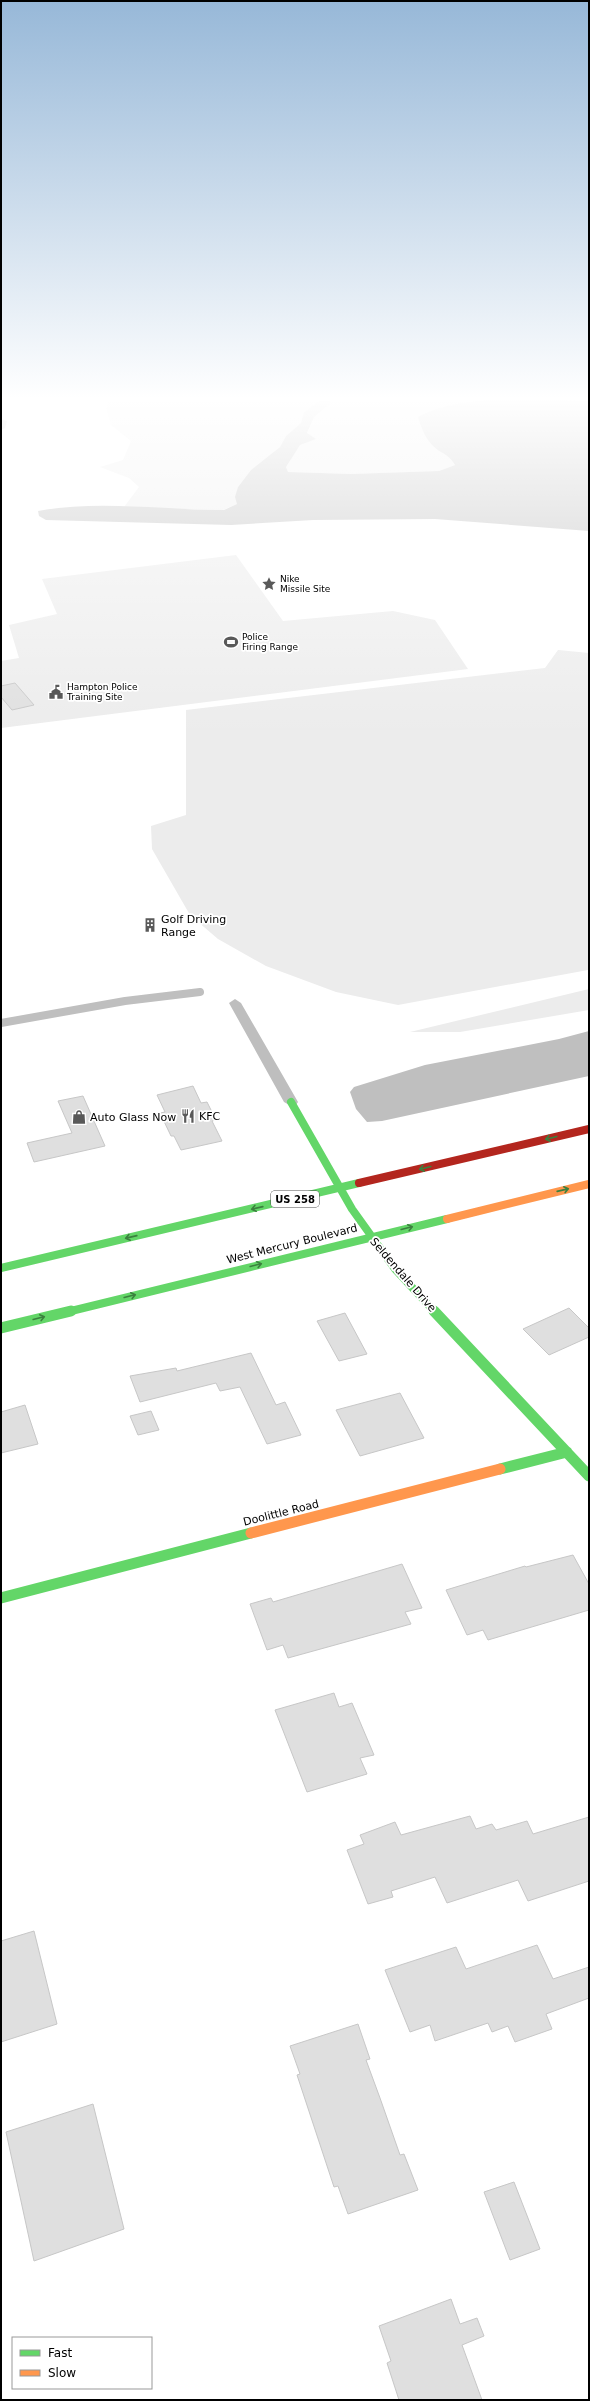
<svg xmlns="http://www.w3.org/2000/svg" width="590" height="2401" font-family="'DejaVu Sans',sans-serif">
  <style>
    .green { fill: #ececec }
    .water { fill: #bfbfbf }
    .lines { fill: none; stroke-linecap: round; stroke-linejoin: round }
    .stream { stroke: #bfbfbf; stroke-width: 8 }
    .building { fill: #dfdfdf; stroke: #c7c7c7 }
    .lane { fill: #bebebe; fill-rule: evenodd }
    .fast-far1 { stroke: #63d668; stroke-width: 8 }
    .fast { stroke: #63d668; stroke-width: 11 }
    .slow-far1 { stroke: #ff974d; stroke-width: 8 }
    .slow { stroke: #ff974d; stroke-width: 11 }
    .jam { stroke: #b3261e; stroke-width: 8 }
    .oneway { stroke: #3b803e }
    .labels { text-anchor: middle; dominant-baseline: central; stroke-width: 3.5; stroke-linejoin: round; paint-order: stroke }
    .far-poi-label { font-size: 9px; fill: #000; stroke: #fff; text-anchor: start }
    .shield { fill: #fff; stroke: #4c4c4c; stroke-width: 1 }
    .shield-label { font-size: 10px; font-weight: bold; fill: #000 }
    .poi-label { font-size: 11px; fill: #000; stroke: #fff; text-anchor: start }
    .street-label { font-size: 11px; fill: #000; stroke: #fff }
  </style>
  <rect width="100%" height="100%" fill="#fff"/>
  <path class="green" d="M109,401H319L304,412L301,423L286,436L280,447L251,470L238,487L237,504L223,510L124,507L139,487L129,478L100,467L123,460L131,441L111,425L106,408Z
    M330,401H469L458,404L434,447L450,456L455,465L439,471L351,474L288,472L286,467L299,445L316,439L307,434L314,417L330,404Z
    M236,555L283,621L393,611L435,620L468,669L1,728V661L19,658L9,625L57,614L42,579Z
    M558,650L589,653L588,970L398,1005L336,992L266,966L218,939L190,915L152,849L151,826L186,815V710L545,668Z
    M589,989V1010L460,1032H410Z"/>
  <path class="water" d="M319,401H330V404L314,417L307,433L316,439L300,445L286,467L288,472L351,474L439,471L455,465C448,453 441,454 433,446C425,438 421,427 418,417C464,392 536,401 588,401L589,531L435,519L313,520L231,525L46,520L39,516L38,511C98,500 162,510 224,510L237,504L235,497L238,487L251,470L280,447L286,436L301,423L304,412Z
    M589,1031V1076L382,1121L367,1122L356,1109L350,1092L354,1087L425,1065L559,1039Z"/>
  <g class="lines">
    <path class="stream" d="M1,1023L125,1001L200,992"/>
  </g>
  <path class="building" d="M15,683L34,705L12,710L1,697V686Z
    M193,1086L201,1103L207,1102L216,1120L212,1121L222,1141L181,1150L174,1136H171L160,1113L165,1112L157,1095Z
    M83,1096L105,1146L34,1162L27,1143L72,1133L58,1101Z
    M569,1308L589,1328V1337L549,1355L523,1329Z
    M345,1313L367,1354L339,1361L317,1321Z
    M251,1353L276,1405L285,1402L301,1435L267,1444L240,1387L220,1391L216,1383L140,1402L130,1376L176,1368L177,1371Z
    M400,1393L424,1438L360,1456L336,1410Z
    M25,1405L38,1444L1,1453V1412Z
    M151,1411L159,1430L138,1435L130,1416Z
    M573,1555L589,1584V1610L488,1640L483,1630L467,1635L446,1590L525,1566L526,1567Z
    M402,1564L422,1608L405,1612L411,1624L288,1658L283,1645L267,1650L250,1604L271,1598L273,1602Z
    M334,1693L339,1707L352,1703L374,1755L360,1758L367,1774L307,1792L275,1710Z
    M470,1816L476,1829L492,1824L496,1830L527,1821L533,1834L589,1817V1881L528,1901L518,1880L447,1903L435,1877L391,1891L393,1897L368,1904L347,1850L364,1844L360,1835L395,1822L401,1835Z
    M34,1931L57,2024L1,2042V1941Z
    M537,1945L553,1979L589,1967V1998L546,2014L552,2029L515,2042L508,2026L492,2032L488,2023L435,2041L430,2025L410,2032L385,1970L456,1947L466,1969Z
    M358,2024L370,2059L366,2060L380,2098L400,2155L404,2154L418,2190L348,2214L338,2186L334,2187L297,2075L300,2074L290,2046Z
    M93,2104L124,2229L34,2261L6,2132Z
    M514,2182L540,2249L510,2260L484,2192Z
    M451,2299L460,2324L477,2318L484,2336L462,2345L482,2400H399L387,2363L391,2361L379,2326Z"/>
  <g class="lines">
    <path class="lane" d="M1,419L7,421L5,428L1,430Z
      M235,999L241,1003L298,1102L296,1105L291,1106L284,1102L229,1003Z"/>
    <path class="fast-far1" d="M291,1102L352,1209L395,1269L435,1312
      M1,1268L359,1183
      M67,1312L447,1219"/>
    <path class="fast" d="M434,1311L589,1476
      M1,1328L71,1311
      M500,1469L567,1452
      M1,1598L251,1533"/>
    <path class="slow-far1" d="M447,1219L589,1184"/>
    <path class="slow" d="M251,1533L500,1469"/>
    <path class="jam" d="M359,1183L589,1129"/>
  </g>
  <defs><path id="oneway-shaft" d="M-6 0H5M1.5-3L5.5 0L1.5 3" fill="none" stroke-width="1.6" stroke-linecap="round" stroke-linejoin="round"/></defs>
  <g class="oneway">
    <use href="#oneway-shaft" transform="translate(551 1138) rotate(166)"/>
    <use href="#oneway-shaft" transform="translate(425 1168) rotate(166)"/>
    <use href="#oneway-shaft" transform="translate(563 1190) rotate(-13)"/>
    <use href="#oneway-shaft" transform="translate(257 1208) rotate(167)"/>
    <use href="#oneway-shaft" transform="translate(407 1228) rotate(-14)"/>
    <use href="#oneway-shaft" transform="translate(131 1237) rotate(167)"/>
    <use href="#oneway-shaft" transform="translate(256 1265) rotate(-14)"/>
    <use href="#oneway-shaft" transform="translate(130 1296) rotate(-14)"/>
    <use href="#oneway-shaft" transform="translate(39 1318) rotate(-14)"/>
  </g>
  <linearGradient id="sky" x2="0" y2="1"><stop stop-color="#97b8d8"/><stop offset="0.54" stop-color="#fff"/><stop offset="1" stop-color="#fff" stop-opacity="0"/></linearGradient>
  <rect width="590" height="737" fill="url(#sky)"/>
  <defs>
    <symbol id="sight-bare" viewBox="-9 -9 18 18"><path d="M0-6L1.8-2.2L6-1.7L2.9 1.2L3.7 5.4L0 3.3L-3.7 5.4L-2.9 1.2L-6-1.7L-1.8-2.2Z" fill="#595959" stroke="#fff" stroke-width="2.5" paint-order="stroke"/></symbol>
    <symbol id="stadium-bare" viewBox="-9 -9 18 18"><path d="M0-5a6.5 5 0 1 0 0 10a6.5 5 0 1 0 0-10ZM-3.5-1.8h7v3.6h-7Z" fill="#595959" stroke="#fff" stroke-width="2.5" paint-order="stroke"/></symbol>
    <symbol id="civic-bare" viewBox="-9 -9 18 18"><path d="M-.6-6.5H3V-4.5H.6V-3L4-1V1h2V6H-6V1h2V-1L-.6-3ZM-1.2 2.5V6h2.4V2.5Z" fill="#595959" stroke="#fff" stroke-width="2.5" paint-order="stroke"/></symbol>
    <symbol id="building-bare" viewBox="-9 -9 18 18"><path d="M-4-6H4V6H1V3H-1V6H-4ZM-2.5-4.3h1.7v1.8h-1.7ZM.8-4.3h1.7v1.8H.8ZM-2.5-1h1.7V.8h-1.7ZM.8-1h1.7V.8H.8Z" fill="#595959" stroke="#fff" stroke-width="2.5" paint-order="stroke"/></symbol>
    <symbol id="restaurant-bare" viewBox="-9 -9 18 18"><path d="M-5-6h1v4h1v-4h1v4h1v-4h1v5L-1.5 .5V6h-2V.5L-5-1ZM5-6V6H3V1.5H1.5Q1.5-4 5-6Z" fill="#595959" stroke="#fff" stroke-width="2.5" paint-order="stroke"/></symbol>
    <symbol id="shop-bare" viewBox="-9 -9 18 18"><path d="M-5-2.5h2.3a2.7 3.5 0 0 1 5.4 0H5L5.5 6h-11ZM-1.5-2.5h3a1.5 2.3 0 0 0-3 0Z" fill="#595959" stroke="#fff" stroke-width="2.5" paint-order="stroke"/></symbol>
  </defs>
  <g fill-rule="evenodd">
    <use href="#sight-bare" x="259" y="574" width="20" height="20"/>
    <use href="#stadium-bare" x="221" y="632" width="20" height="20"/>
    <use href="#civic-bare" x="46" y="682" width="20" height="20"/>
    <use href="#building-bare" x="140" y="915" width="20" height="20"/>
    <use href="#restaurant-bare" x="178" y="1106" width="20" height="20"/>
    <use href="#shop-bare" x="69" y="1107" width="20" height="20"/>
  </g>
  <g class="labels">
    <g class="far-poi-label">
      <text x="280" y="579">Nike<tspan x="280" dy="10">Missile Site</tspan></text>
      <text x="242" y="637">Police<tspan x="242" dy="10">Firing Range</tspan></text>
      <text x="67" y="687">Hampton Police<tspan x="67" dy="10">Training Site</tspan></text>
    </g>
    <rect class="shield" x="271" y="1191" width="48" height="16" rx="3"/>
    <g class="shield-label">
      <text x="295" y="1199">US 258</text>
    </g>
    <g class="poi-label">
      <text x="161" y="919">Golf Driving<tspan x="161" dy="13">Range</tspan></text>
      <text x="199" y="1116">KFC</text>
      <text x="90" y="1117">Auto Glass Now</text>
    </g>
    <g class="street-label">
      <text transform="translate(292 1244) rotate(-14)">West Mercury Boulevard</text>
      <text transform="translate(403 1275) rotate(49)">Seldendale Drive</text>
      <text transform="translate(281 1513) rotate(-14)">Doolittle Road</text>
    </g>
  </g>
  <rect width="590" height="2401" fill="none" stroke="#000000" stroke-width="4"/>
  <rect x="12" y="2337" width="140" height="52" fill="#ffffff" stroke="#999999"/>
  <rect x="20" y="2350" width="20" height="6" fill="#63d668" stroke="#999999"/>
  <text x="48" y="2357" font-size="12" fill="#000000">Fast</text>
  <rect x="20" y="2370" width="20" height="6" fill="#ff974d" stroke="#999999"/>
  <text x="48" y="2377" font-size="12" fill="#000000">Slow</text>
</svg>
